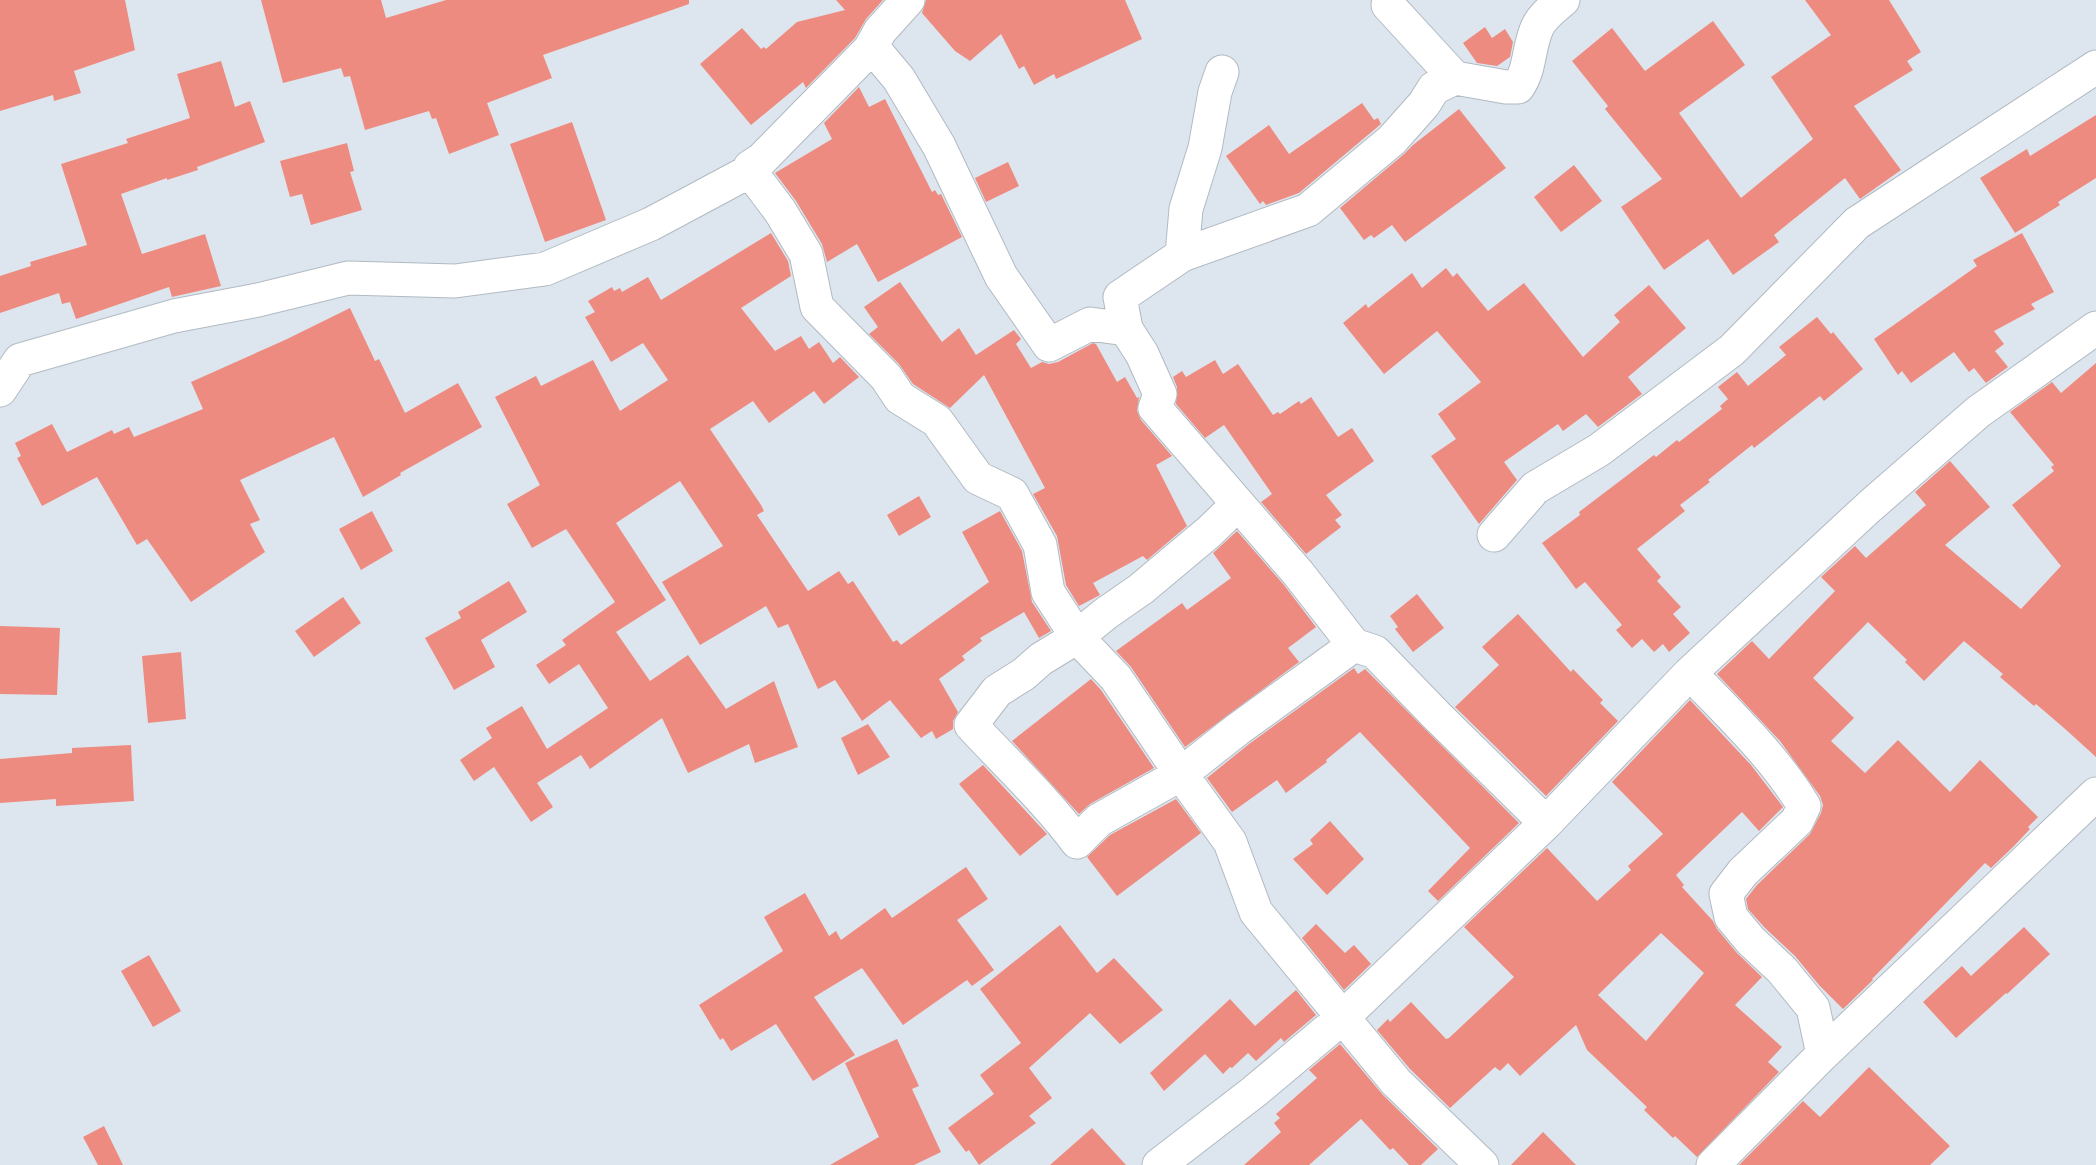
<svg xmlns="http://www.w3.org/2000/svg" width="2096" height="1165" font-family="Quicksand,sans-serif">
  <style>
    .building { fill: #ee8b81; fill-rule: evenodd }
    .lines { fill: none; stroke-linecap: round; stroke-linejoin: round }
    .minor-casing { stroke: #b1bac2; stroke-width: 35 }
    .minor { stroke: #fff; stroke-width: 33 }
  </style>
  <rect width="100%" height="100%" fill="#dde6ee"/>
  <path class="building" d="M0,0H125L135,50L74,71L81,93L54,101L53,95L0,111Z
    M261,0H381L386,18L446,0H689V4L543,55L552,78L487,103L499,135L449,154L436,118L432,119L429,111L365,130L350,76L344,77L341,68L283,83Z
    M836,0H883L866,19L855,38L806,88L803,82L751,125L700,64L742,28L761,49L764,47L766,49L797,22L845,10Z
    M926,0H1125L1142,39L1056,79L1054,74L1034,85L1024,66L1019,69L1001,34L970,61L955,51L922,13Z
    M1805,0H1889L1921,52L1907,61L1913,70L1854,106L1901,170L1860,199L1845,178L1774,235L1779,242L1733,275L1708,239L1664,270L1621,207L1662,179L1605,109L1608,106L1572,61L1612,28L1645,71L1713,21L1745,65L1679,113L1741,198L1813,139L1771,77L1831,35Z
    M1485,27L1492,38L1505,29L1513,42L1510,57L1497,66L1477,63L1463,43Z
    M221,61L235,107L250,101L265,142L197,167L198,170L167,180V178L121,194L142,254L205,234L221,286L172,297L169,287L76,319L70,302L62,304L59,293L0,313V276L31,266L30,262L87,245L61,164L128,143L126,139L190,118L177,74Z
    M859,87L869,107L885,99L932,192L935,190L938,195L941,194L962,237L878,282L857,244L827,262L822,244L796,201L775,173L832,139L824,123Z
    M1362,103L1374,120L1378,118L1381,124L1299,193L1266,205L1263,201L1260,204L1226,156L1269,125L1289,154Z
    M1459,109L1506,168L1405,242L1392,225L1374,238L1371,235L1364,240L1340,208L1404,154L1413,145Z
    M2096,115V178L2058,202L2060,205L2015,233L1980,178L2027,149L2030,156Z
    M572,122L606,220L545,242L510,144Z
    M347,143L354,171L350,172L362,210L311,225L302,194L290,197L280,161Z
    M1008,162L1019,186L986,202L975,178Z
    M1574,165L1602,201L1561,232L1534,197Z
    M771,233L788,261L791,276L741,308L775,351L801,336L809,349L819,342L833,363L840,357L859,377L824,404L814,391L769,423L753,401L710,429L761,505L764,511L757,515L808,591L839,571L848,584L853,581L893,642L897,640L901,645L989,582L962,532L1000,511L1022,551L1032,602L1051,631L1039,638L1024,612L980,638L982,641L962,656L965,660L939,679L958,712L953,721V729L936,739L932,731L921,738L890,700L862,721L835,680L818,689L788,624L778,628L766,606L700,645L662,582L723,546L680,481L616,523L666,600L616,632L650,681L688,655L726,709L774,681L798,747L755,763L749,744L688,773L662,718L590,769L581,755L537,783L553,807L531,822L494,767L474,781L460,760L492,738L486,728L522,706L547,749L608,708L579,664L549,684L536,665L566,645L562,640L615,602L566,529L532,548L507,504L540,485L495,397L536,376L541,386L593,360L620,411L668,380L643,343L611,362L585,317L595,312L588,301L612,287L614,291L620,288L622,292L648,277L661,300Z
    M2022,233L2054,292L2031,304L2035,309L1994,331L2004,344L1995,351L2008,367L1986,383L1974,368L1969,372L1954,352L1911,383L1902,371L1898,375L1874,339L1977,266L1973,260Z
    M1446,268L1453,277L1457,273L1488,311L1524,283L1583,357L1620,322L1614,315L1649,285L1686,328L1628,377L1642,394L1598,427L1586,414L1563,431L1558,424L1504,462L1517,480L1479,524L1431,456L1456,439L1438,414L1481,382L1437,331L1384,374L1343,323L1366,304L1368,308L1412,273L1422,288Z
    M900,282L942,342L959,328L976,355L1014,330L1021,339L1016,344L1031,368L1042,362L1049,364L1058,362L1093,343L1096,344L1117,382L1125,377L1137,398L1139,397L1137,411L1141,420L1172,456L1156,465L1187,526L1147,560L1143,556L1093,583L1100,595L1079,606L1066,585L1057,536L1033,494L1045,488L984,375L950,408L913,384L899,364L869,334L878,327L864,307Z
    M350,308L375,361L379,359L405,413L458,383L482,427L400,473L401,475L363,497L334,437L240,480L260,520L250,524L265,552L191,602L147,539L137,545L97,477L42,506L17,458L21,456L15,443L52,424L67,452L112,430L114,434L129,427L134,437L203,409L191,382L285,340Z
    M1817,317L1831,334L1833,332L1863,369L1824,401L1820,396L1754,448L1752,445L1708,480L1710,482L1680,505L1685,511L1637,549L1661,577L1657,581L1681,607L1673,614L1690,633L1669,652L1663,644L1654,652L1642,639L1632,648L1616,630L1622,625L1585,582L1576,589L1542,543L1580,515L1579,512L1654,455L1656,457L1677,440L1679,442L1722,409L1720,406L1728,399L1718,387L1737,372L1748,386L1786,355L1779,347Z
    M1215,360L1223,374L1238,364L1273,415L1278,412L1280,414L1299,401L1301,404L1311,397L1338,437L1352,428L1374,461L1326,495L1342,515L1335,520L1341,527L1306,554L1261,502L1272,494L1224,425L1205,438L1176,404L1177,387L1173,377L1182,371L1186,377Z
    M2096,363V757L2064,728L2036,704L2034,706L2000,677L2003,674L1964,641L1924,681L1905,662L1907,660L1868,622L1813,678L1854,718L1831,741L1865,773L1898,740L1950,792L1980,760L2038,817L2028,827L2030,829L2014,846L1991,868L1985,863L1872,979L1873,980L1843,1009L1819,985L1795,956L1765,928L1748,909L1746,899L1757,885L1810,834L1821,813L1823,805L1820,796L1780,741L1717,674L1752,641L1769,659L1835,591L1821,577L1855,546L1866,558L1926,505L1915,492L1950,461L1990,507L1945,545L2021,609L2061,566L2012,505L2054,471L2051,467L2054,465L2010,412L2052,382L2061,393Z
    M919,496L931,517L899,536L887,515Z
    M372,511L393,551L361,570L339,529Z
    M1237,531L1284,585L1316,627L1288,648L1299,662L1185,747L1131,667L1116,651L1182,603L1187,610L1231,578L1213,553Z
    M509,581L527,612L481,640L495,667L454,690L425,638L461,618L458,612Z
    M1417,594L1444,628L1413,652L1395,629L1398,627L1390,616Z
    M343,597L361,623L314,657L295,631Z
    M1518,614L1571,672L1573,669L1603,700L1600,703L1618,721L1546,796L1455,707L1499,665L1482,647Z
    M0,626L60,628L57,695L0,694Z
    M181,652L186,719L148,723L142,656Z
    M1354,668L1358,674L1365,669L1519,823L1438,901L1428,891L1470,848L1360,732L1326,760L1327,762L1286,793L1277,780L1232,812L1207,778L1249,744Z
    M1091,679L1101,690L1154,768L1090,804L1079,814L1012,741Z
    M1690,700L1751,765L1783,807L1759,831L1742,812L1676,875L1684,885L1682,887L1713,921L1717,929L1737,953L1762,977L1735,1005L1782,1047L1768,1062L1779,1072L1697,1157L1675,1136L1673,1138L1644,1110L1647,1107L1587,1050L1576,1025L1520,1076L1508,1063L1500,1071L1495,1067L1450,1108L1410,1069L1377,1030L1388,1019L1390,1022L1411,1002L1446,1039L1449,1038L1514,977L1464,927L1547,848L1597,901L1631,870L1628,866L1663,834L1612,782ZM1661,933L1704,973L1646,1041L1598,995Z
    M868,724L890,757L858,775L841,738Z
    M131,745L134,801L56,806V799L0,803V759L72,753V748Z
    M983,765L1047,834L1020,856L959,784Z
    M1176,799L1201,833L1117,896L1087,857L1110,835Z
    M1330,821L1364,859L1327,895L1293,859L1313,844L1310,840Z
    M966,867L988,899L957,920L994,970L972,986L967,980L903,1025L862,968L814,997L855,1055L813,1081L776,1024L731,1051L723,1038L720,1040L699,1005L783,951L764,917L805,893L829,936L836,931L841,940L885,908L892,918Z
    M1316,924L1345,953L1354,945L1371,964L1344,990L1302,938Z
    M1060,925L1097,973L1114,958L1163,1010L1120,1044L1090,1013L1029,1068L1052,1098L1029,1116L1036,1123L979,1165L969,1150L966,1152L948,1128L994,1094L980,1075L1021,1043L980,989Z
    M2024,927L2050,954L2007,994L2006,993L1956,1038L1923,1002L1962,966L1971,976Z
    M149,955L181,1011L153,1027L121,971Z
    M1296,990L1316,1015L1284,1042L1281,1038L1256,1061L1248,1053L1232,1068L1230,1067L1223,1074L1205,1054L1164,1091L1150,1073L1230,999L1255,1026Z
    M897,1039L919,1086L912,1089L941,1152L914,1165H830L879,1137L845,1063Z
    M1340,1044L1383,1095L1438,1149L1421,1165H1409L1393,1148L1390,1150L1361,1119L1309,1165H1244L1281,1132L1274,1123L1280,1118L1276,1114L1317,1078L1309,1070Z
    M1869,1067L1950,1146L1930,1165H1739L1803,1101L1820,1117Z
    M104,1126L123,1165H98L83,1137Z
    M1092,1128L1126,1165H1050Z
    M1543,1132L1576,1165H1511Z"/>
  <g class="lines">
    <defs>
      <path id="minor" d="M1388,5L1455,78
        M870,49L879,55L899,79L939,146L1001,276L1049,345L1090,324L1126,329L1142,354L1160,394L1155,408L1298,573L1354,645L1375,652L1437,716L1546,823
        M750,171L780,211L806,254L817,307L886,377L900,398L937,421L978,478L1012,494L1040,545L1048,592L1077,637L1116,678L1181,774L1230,842L1256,912L1396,1082L1482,1165
        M1182,255L1186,209L1205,148L1215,92L1222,72
        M1126,329L1120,297L1182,255L1308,210L1392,140L1424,104L1434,88L1455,78L1506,87H1518C1531,68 1528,48 1537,28C1542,16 1554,8 1563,0
        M0,390L20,360L174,316L258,300L348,278L455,281L545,269L651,224L750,171V167L762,159L870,49L880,31L908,0
        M1238,504L1209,532L1141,589L1105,614L1077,637L1041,659L1024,674L997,691L971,725C1007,764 1045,799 1077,842L1099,820L1181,774L1238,729L1354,645
        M1494,535L1535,488L1599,450L1732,350L1857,223L2096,67
        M1690,673C1730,715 1774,756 1804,806L1797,821L1743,872L1726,894L1731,917L1751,941L1782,970L1813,1008L1823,1054
        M1159,1165L1255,1091L1343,1017L1546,823L1690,673L1869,507L1978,412L2096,328
        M1713,1165L1823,1054L2096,794"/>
    </defs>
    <use href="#minor" class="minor-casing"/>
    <use href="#minor" class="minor"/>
  </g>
</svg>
